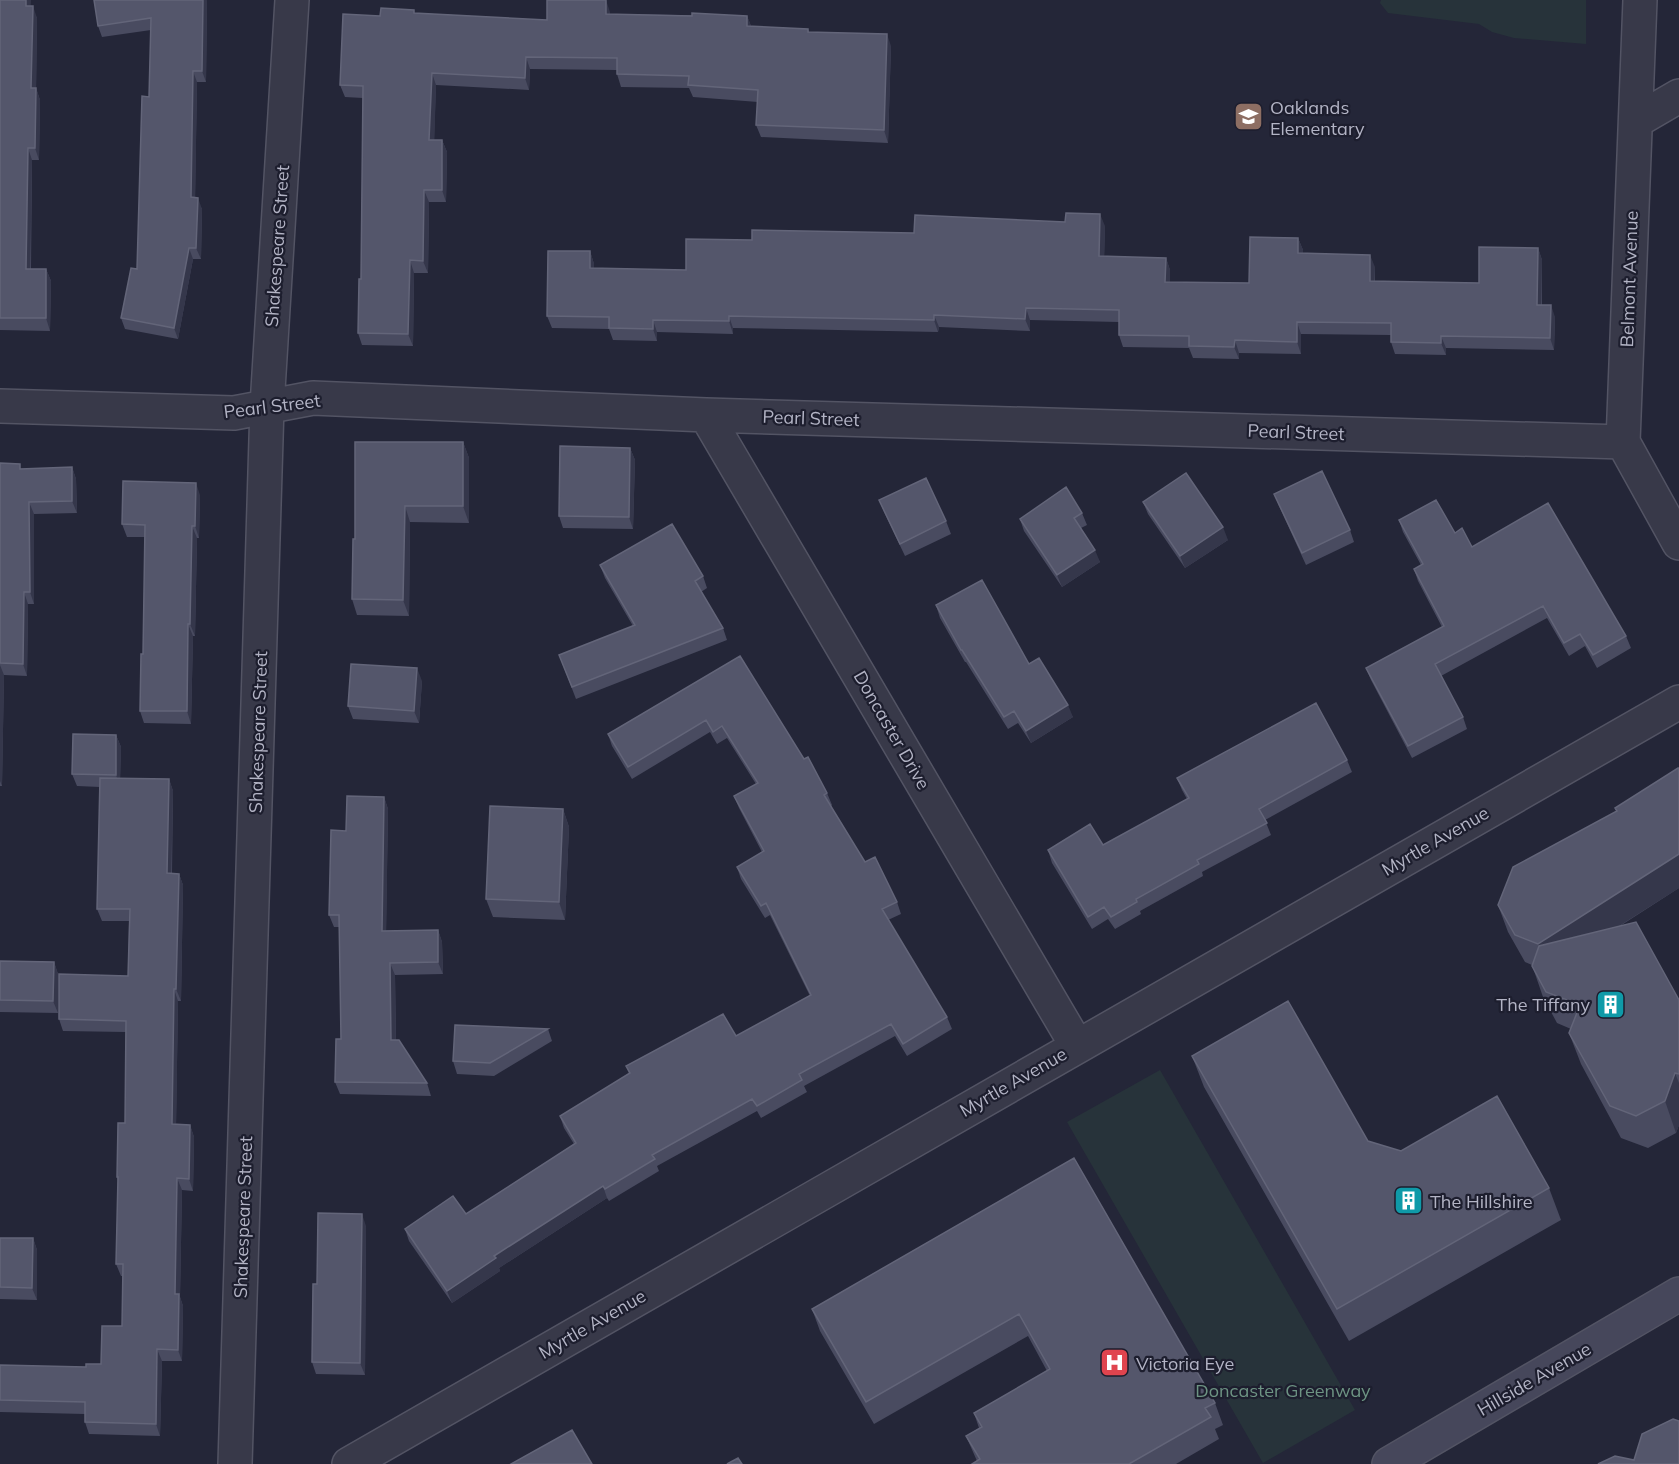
<svg xmlns="http://www.w3.org/2000/svg" width="1679" height="1464" font-family="Mulish,sans-serif">
  <style>
    .park { fill: #27333a }
    .lines { fill: none; stroke-linecap: round; stroke-linejoin: round }
    .street-casing { stroke: #535464; stroke-width: 36 }
    .secondary-casing { stroke: #535464; stroke-width: 36 }
    .street { stroke: #383949; stroke-width: 33 }
    .secondary { stroke: #46475b; stroke-width: 33 }
    .wall { fill: #494b60 }
    .shaded-wall { fill: #35374b }
    .building { fill: #54566b; stroke: #636579; stroke-width: 1.5 }
    .labels { text-anchor: middle; dominant-baseline: central; stroke-width: 4.5; stroke-linejoin: round; paint-order: stroke }
    .poi-label { font-size: 18px; fill: #b3b4c5; stroke: #1d1e2e; text-anchor: start }
    .street-label { font-size: 18px; fill: #b3b4c5; stroke: #1d1e2e }
    .park-label { font-size: 18px; fill: #6d9383; stroke: #1d1e2e }
  </style>
  <rect width="100%" height="100%" fill="#242638"/>
  <path class="park" d="M1381,0H1586V44L1514,38L1492,32L1479,24L1388,13L1380,3Z
    M1160,1070L1355,1410L1263,1463L1067,1122Z"/>
  <g class="lines">
    <defs>
      <path id="street" d="M1640,0L1623,442L1679,543
        M1636,121L1679,96
        M0,406L234,413L313,398L706,415L1623,442
        M706,415L1077,1046
        M235,1464L267,406L292,0
        M349,1464L1679,702"/>
      <path id="secondary" d="M1389,1464L1679,1294"/>
    </defs>
    <use href="#street" class="street-casing"/>
    <use href="#secondary" class="secondary-casing"/>
    <use href="#street" class="street"/>
    <use href="#secondary" class="secondary"/>
  </g>
  <path class="wall" d="M0,0L30,6L37,18L36,88L40,100L39,160H32L31,269H46L51,281L50,331L0,330Z
    M207,0L206,82H197L195,198L202,209L201,259H193L178,339L125,329L121,318L137,269L149,97L151,30L102,37L98,26Z
    M610,12V14L747,16L751,26L808,29L809,32L891,46L888,143L761,137L756,125L758,102L693,97L689,88L621,87L617,74V70L530,69L529,90L436,85L434,140H442L447,152L446,202H429L428,273H414L413,346L362,345L358,333L361,279L363,98L345,97L340,85L380,16L416,13L547,20Z
    M1105,226L1104,257L1166,258L1170,270V282L1249,283L1298,238L1303,250V254L1375,267V281L1479,283L1538,248L1542,260V305L1555,317L1554,350L1446,348V355L1395,354L1391,342V335L1301,334V354L1239,353V359L1193,358L1189,348L1123,347L1119,335V322L1030,320V331L939,327L938,332L733,328V334L657,332V341L613,340L609,329L552,328L547,316L590,251L594,264V268L686,270L752,240L914,233Z
    M463,442L469,458V523L410,522L409,616L357,615L352,599L355,539Z
    M630,448L635,460L633,529L563,528L559,516Z
    M0,463L22,469L72,467L76,479L77,513L34,514V604H28L27,676L4,675L2,786H0Z
    M1274,494L1350,530L1354,542L1306,565L1279,506Z
    M200,495L199,538H197L195,636H193L191,724L144,723L140,711L143,654L145,537H127L122,524Z
    M879,500L946,521L951,534L905,556L884,512Z
    M1143,502L1228,540L1185,568L1148,514Z
    M1082,513L1087,525L1081,528L1100,562L1062,587L1024,531L1020,519Z
    M1399,520L1455,533L1472,547L1626,636L1631,648L1597,668L1585,646L1569,656L1547,618L1441,676L1463,717L1467,729L1412,758L1371,680L1366,668L1442,627L1418,581L1414,569L1421,565L1403,532Z
    M600,565L703,576L707,588L701,592L723,628L727,640L576,699L559,655L633,626L605,578Z
    M936,605L1029,664L1073,717L1031,743L1018,723L1008,729L966,662H965L940,618Z
    M740,656L804,759L827,793L832,805L831,806L865,862L897,902L901,914L888,920L947,1017L952,1029L907,1056L895,1036L804,1086L807,1092L761,1118L757,1111L657,1166L659,1171L609,1201L607,1198L499,1268L500,1271L452,1303L409,1241L405,1229L466,1214L574,1144L564,1128L560,1116L629,1074L626,1066L736,1036L810,996L770,915L765,918L741,879L737,867L762,852L739,808L734,796L756,784L727,738L717,744L710,732L632,779L612,746L608,734Z
    M422,681L419,723L353,719L348,706Z
    M116,735L121,747L120,779H169L173,791L172,873L179,874L183,885L181,1001H178L176,1124L190,1125L194,1137L193,1191L182,1190L180,1297L183,1306L182,1361H162L160,1436L89,1434L85,1422V1414L0,1412V1365L86,1367L101,1364L122,1326L123,1276H121L116,1264L118,1181L117,1177L125,1123L126,1032L63,1031L59,1019L128,976L129,921H102L97,909L100,787L77,786L72,774Z
    M1347,760L1352,772L1265,820L1271,835L1202,872L1203,876L1140,911L1141,914L1115,929L1108,919L1092,929L1052,863L1048,850L1103,845L1187,799L1182,790L1177,778Z
    M384,797L388,809L386,931L438,930L442,942L443,974L395,975L396,1040L427,1083L431,1096L340,1094L335,1082L341,1039L340,927H334L329,915L346,831Z
    M1615,808L1679,888L1620,926L1679,1000V1125L1676,1133L1648,1148L1621,1138L1581,1064L1569,1033L1571,1029L1557,1023L1543,997L1532,965L1525,962L1508,932L1498,905L1616,811Z
    M563,809L569,827L565,920L493,917L486,899Z
    M0,961L54,962L58,974V1013L0,1012Z
    M548,1029L552,1041L494,1076L457,1074L453,1061Z
    M1192,1056L1368,1141L1401,1151L1549,1188L1561,1220L1349,1341L1204,1087Z
    M1074,1158L1215,1403L1223,1425L1215,1429L1219,1439L1176,1464H972L977,1461L966,1436L979,1428L974,1413L1047,1371L1028,1336L874,1424L820,1331L812,1309Z
    M366,1226L365,1375L316,1374L312,1362L317,1284Z
    M0,1238H33L37,1250V1300L0,1299Z"/>
  <path class="shaded-wall" d="M26,0H31L30,18L26,6Z
    M203,0H207L206,82L202,71Z
    M606,0L610,12V27L606,14Z
    M33,6L37,18L36,100L31,88Z
    M747,16L752,28L747,26Z
    M887,34L891,46L888,143L884,130Z
    M526,57L530,69L529,90L525,78Z
    M193,71L197,82L195,209L191,197Z
    M432,73L436,85L434,152L429,140Z
    M36,88L40,100L39,160L35,148Z
    M442,140L447,152L446,202L442,190Z
    M28,148L32,160L30,281L26,269Z
    M424,190L429,202L428,273L423,261Z
    M198,198L202,209L201,259L196,248Z
    M1100,214L1105,226L1104,269L1099,256Z
    M1298,238L1303,250V266L1298,253Z
    M189,248L193,259L178,339L174,328Z
    M1538,248L1542,260L1541,317L1537,305Z
    M590,251L594,264V280L590,268Z
    M1370,255L1375,267L1374,293L1370,281Z
    M1166,258L1170,270V294L1165,282Z
    M410,260L414,273L413,346L408,334Z
    M46,269L51,281L50,331L46,318Z
    M1551,305L1555,317L1554,350L1550,338Z
    M1026,308L1030,320V331L1025,319Z
    M934,315L939,327L938,332L934,320Z
    M729,316L733,328V334L729,321Z
    M653,320L657,332V341L653,329Z
    M1297,322L1301,334V354L1297,342Z
    M1441,336L1446,348V355L1441,343Z
    M1235,340L1239,353V359L1234,347Z
    M463,442L469,458V523L463,506Z
    M630,448L635,460L633,529L629,517Z
    M72,467L76,479L77,513L72,501Z
    M196,483L200,495L199,538L195,526Z
    M29,502L34,514V604L30,592Z
    M405,506L410,522L409,616L403,600Z
    M192,526L197,538L195,636L190,624Z
    M1223,527L1228,540L1185,568L1180,556Z
    M1095,550L1100,562L1062,587L1057,575Z
    M24,592L28,604L27,676L23,664Z
    M188,624L193,636L191,724L187,711Z
    M0,665L4,675L2,786L0,781Z
    M417,668L422,681L419,723L414,711Z
    M1068,705L1073,717L1031,743L1026,731Z
    M116,735L121,747L120,787L116,775Z
    M169,779L173,791L171,885L167,873Z
    M384,797L388,809L386,943L382,931Z
    M563,809L569,827L565,920L559,902Z
    M1679,854V888L1548,971L1538,944Z
    M179,874L183,885L181,1001L176,989Z
    M438,930L442,942L443,974L438,962Z
    M54,962L58,974V1013L53,1001Z
    M390,963L395,975L396,1052L391,1040Z
    M174,989L178,1001L176,1136L172,1124Z
    M1675,1073L1679,1083V1125L1676,1133L1665,1101Z
    M190,1125L194,1137L193,1191L189,1179Z
    M177,1178L182,1190L180,1297L183,1306L182,1361L178,1350L175,1294Z
    M603,1186L607,1198L499,1268L500,1271L452,1303L447,1291L494,1256Z
    M362,1214L366,1226L365,1375L360,1363Z
    M33,1238L37,1250V1300L32,1288Z
    M157,1349L162,1361L160,1436L156,1424Z"/>
  <path class="building" d="M0,0H26V6H33L31,88H36L35,148H28L26,269H46V318H0Z
    M94,0H203L202,71H193L191,197L198,198L196,248H189L174,328L121,318L131,268L137,269L142,96L149,97L151,18L98,26Z
    M547,0H606V14L692,16V13L747,16V26L808,29V32L887,34L884,130L756,125L758,90L688,85L689,76L617,74V58L526,57L525,78L432,73L429,140H442V190H424L423,261L410,260L408,334L358,333L359,279H361L363,86L340,85L343,14L380,16L381,8L414,10V13L547,20Z
    M1066,213L1100,214L1099,256L1166,258L1165,282L1249,283L1250,237L1298,238V253L1370,255V281L1479,283V247L1538,248L1537,305H1551L1550,338L1441,336V343L1391,342V323L1297,322V342L1235,340L1234,347L1189,346V336L1119,335V310L1026,308L1025,319L934,315V320L729,316V321L653,320V329L609,328V317L547,316L548,251H590V268L686,270V239L752,240V230L914,233L915,215L1065,222Z
    M355,442H463V506H405L403,600L352,599L353,539H355Z
    M560,446L630,448L629,517L559,516Z
    M0,463L20,464V469L72,467V501L29,502L30,592H24L23,664L0,663Z
    M1322,471L1350,530L1302,553L1274,494Z
    M1186,473L1223,527L1180,556L1143,502Z
    M926,478L946,521L900,544L879,500Z
    M123,481L196,483L195,526H192L190,624H188L187,711H140L141,654H143L145,525L122,524Z
    M1066,487L1082,513L1074,518L1095,550L1057,575L1020,519Z
    M1436,500L1455,533L1462,528L1472,547L1548,503L1626,636L1593,655L1580,634L1564,643L1543,606L1435,664L1463,717L1408,746L1366,668L1444,626L1414,569L1423,564L1399,520Z
    M672,524L703,576L695,581L723,628L572,687L559,655L635,625L600,565Z
    M982,580L1029,664L1039,658L1068,705L1026,731L1014,711L1004,717L962,650H961L936,605Z
    M740,656L804,759L808,757L827,793L824,795L865,862L875,857L897,902L882,909L947,1017L903,1044L891,1024L799,1074L802,1080L757,1106L752,1099L652,1155L655,1159L605,1189L603,1186L494,1256L496,1258L447,1291L405,1229L453,1196L466,1214L576,1143L560,1116L630,1073L626,1066L723,1014L736,1036L811,995L766,903L761,906L737,867L764,851L734,796L758,783L722,726L713,732L706,720L628,767L608,734Z
    M351,664L417,668L414,711L348,706Z
    M1316,703L1347,760L1259,809L1267,823L1197,860L1199,864L1136,899L1137,902L1111,917L1104,907L1088,917L1048,850L1090,824L1103,845L1189,798L1177,778Z
    M73,734L116,735V775L72,774Z
    M1678,768H1679V854L1538,944L1515,935L1498,905L1513,867L1617,811L1615,808Z
    M100,778L169,779L167,873L179,874L176,989H174L172,1124L190,1125L189,1179L177,1178L175,1294H179L178,1350L157,1349L156,1424L85,1422V1402L0,1400V1365L86,1367V1364H101L102,1326H122L123,1264H116L118,1177H117L118,1123H125L126,1021L59,1019V974L128,976L130,909H97Z
    M347,796L384,797L382,931L438,930V962L390,963L391,1040H399L427,1083L335,1082L336,1039H341L339,915H329L331,830L346,831Z
    M490,806L563,809L559,902L486,899Z
    M1636,922L1679,1000V1074L1675,1073L1665,1101L1636,1116L1610,1106L1569,1033L1580,1005L1546,992L1532,966L1539,946Z
    M0,961L54,962L53,1001L0,1000Z
    M1288,1001L1368,1141L1401,1151L1497,1096L1549,1188L1337,1309L1192,1056Z
    M455,1025L548,1029L490,1063L453,1061Z
    M1074,1158L1215,1403L1205,1408L1211,1417L1129,1464H972L980,1459L966,1436L982,1427L974,1413L1050,1369L1019,1314L866,1402L812,1309Z
    M318,1213L362,1214L360,1363L312,1362L313,1284H317Z
    M0,1238H33L32,1288L0,1287Z
    M1673,1419L1679,1421V1464H1598L1615,1456L1634,1460L1642,1434Z
    M572,1430L592,1464H511Z
    M738,1458L742,1464H727Z"/>
  <defs>
    <symbol id="school-square" viewBox="-11 -11 22 22"><rect x="-9" y="-9" width="18" height="18" rx="4" fill="#8d6e63" stroke="#1d1e2e"/><path d="M0-5L7-2L0 1L-7-2ZM-4 1L0 2.5L4 1V4Q0 6-4 4Z" fill="#fff"/></symbol>
    <symbol id="building-square" viewBox="-11 -11 22 22"><rect x="-9" y="-9" width="18" height="18" rx="4" fill="#0f9aa8" stroke="#1d1e2e"/><path d="M-4-6H4V6H1V3H-1V6H-4ZM-2.5-4.3h1.7v1.8h-1.7ZM.8-4.3h1.7v1.8H.8ZM-2.5-1h1.7V.8h-1.7ZM.8-1h1.7V.8H.8Z" fill="#fff"/></symbol>
    <symbol id="hospital-square" viewBox="-11 -11 22 22"><rect x="-9" y="-9" width="18" height="18" rx="4" fill="#e0444e" stroke="#1d1e2e"/><path d="M-5-5h3v3.5h4V-5h3V5h-3V1.5h-4V5h-3Z" fill="#fff"/></symbol>
  </defs>
  <g fill-rule="evenodd">
    <use href="#school-square" x="1232" y="100" width="33" height="33"/>
    <use href="#building-square" x="1594" y="988" width="33" height="33"/>
    <use href="#building-square" x="1392" y="1184" width="33" height="33"/>
    <use href="#hospital-square" x="1098" y="1346" width="33" height="33"/>
  </g>
  <g class="labels">
    <g class="poi-label">
      <text x="1270" y="107">Oaklands<tspan x="1270" dy="21">Elementary</tspan></text>
      <text x="1590" y="1004" text-anchor="end">The Tiffany</text>
      <text x="1430" y="1201">The Hillshire</text>
      <text x="1136" y="1363">Victoria Eye</text>
    </g>
    <g class="street-label">
      <text transform="translate(277 246) rotate(-86)">Shakespeare Street</text>
      <text transform="translate(1629 279) rotate(-88)">Belmont Avenue</text>
      <text transform="translate(272 406) rotate(-7)">Pearl Street</text>
      <text transform="translate(811 418) rotate(2)">Pearl Street</text>
      <text transform="translate(1296 432) rotate(2)">Pearl Street</text>
      <text transform="translate(892 730) rotate(60)">Doncaster Drive</text>
      <text transform="translate(258 732) rotate(-88)">Shakespeare Street</text>
      <text transform="translate(1435 841) rotate(-30)">Myrtle Avenue</text>
      <text transform="translate(1013 1082) rotate(-30)">Myrtle Avenue</text>
      <text transform="translate(243 1217) rotate(-88)">Shakespeare Street</text>
      <text transform="translate(592 1324) rotate(-30)">Myrtle Avenue</text>
      <text transform="translate(1534 1379) rotate(-30)">Hillside Avenue</text>
    </g>
    <g class="park-label">
      <text x="1283" y="1390">Doncaster Greenway</text>
    </g>
  </g>
</svg>
